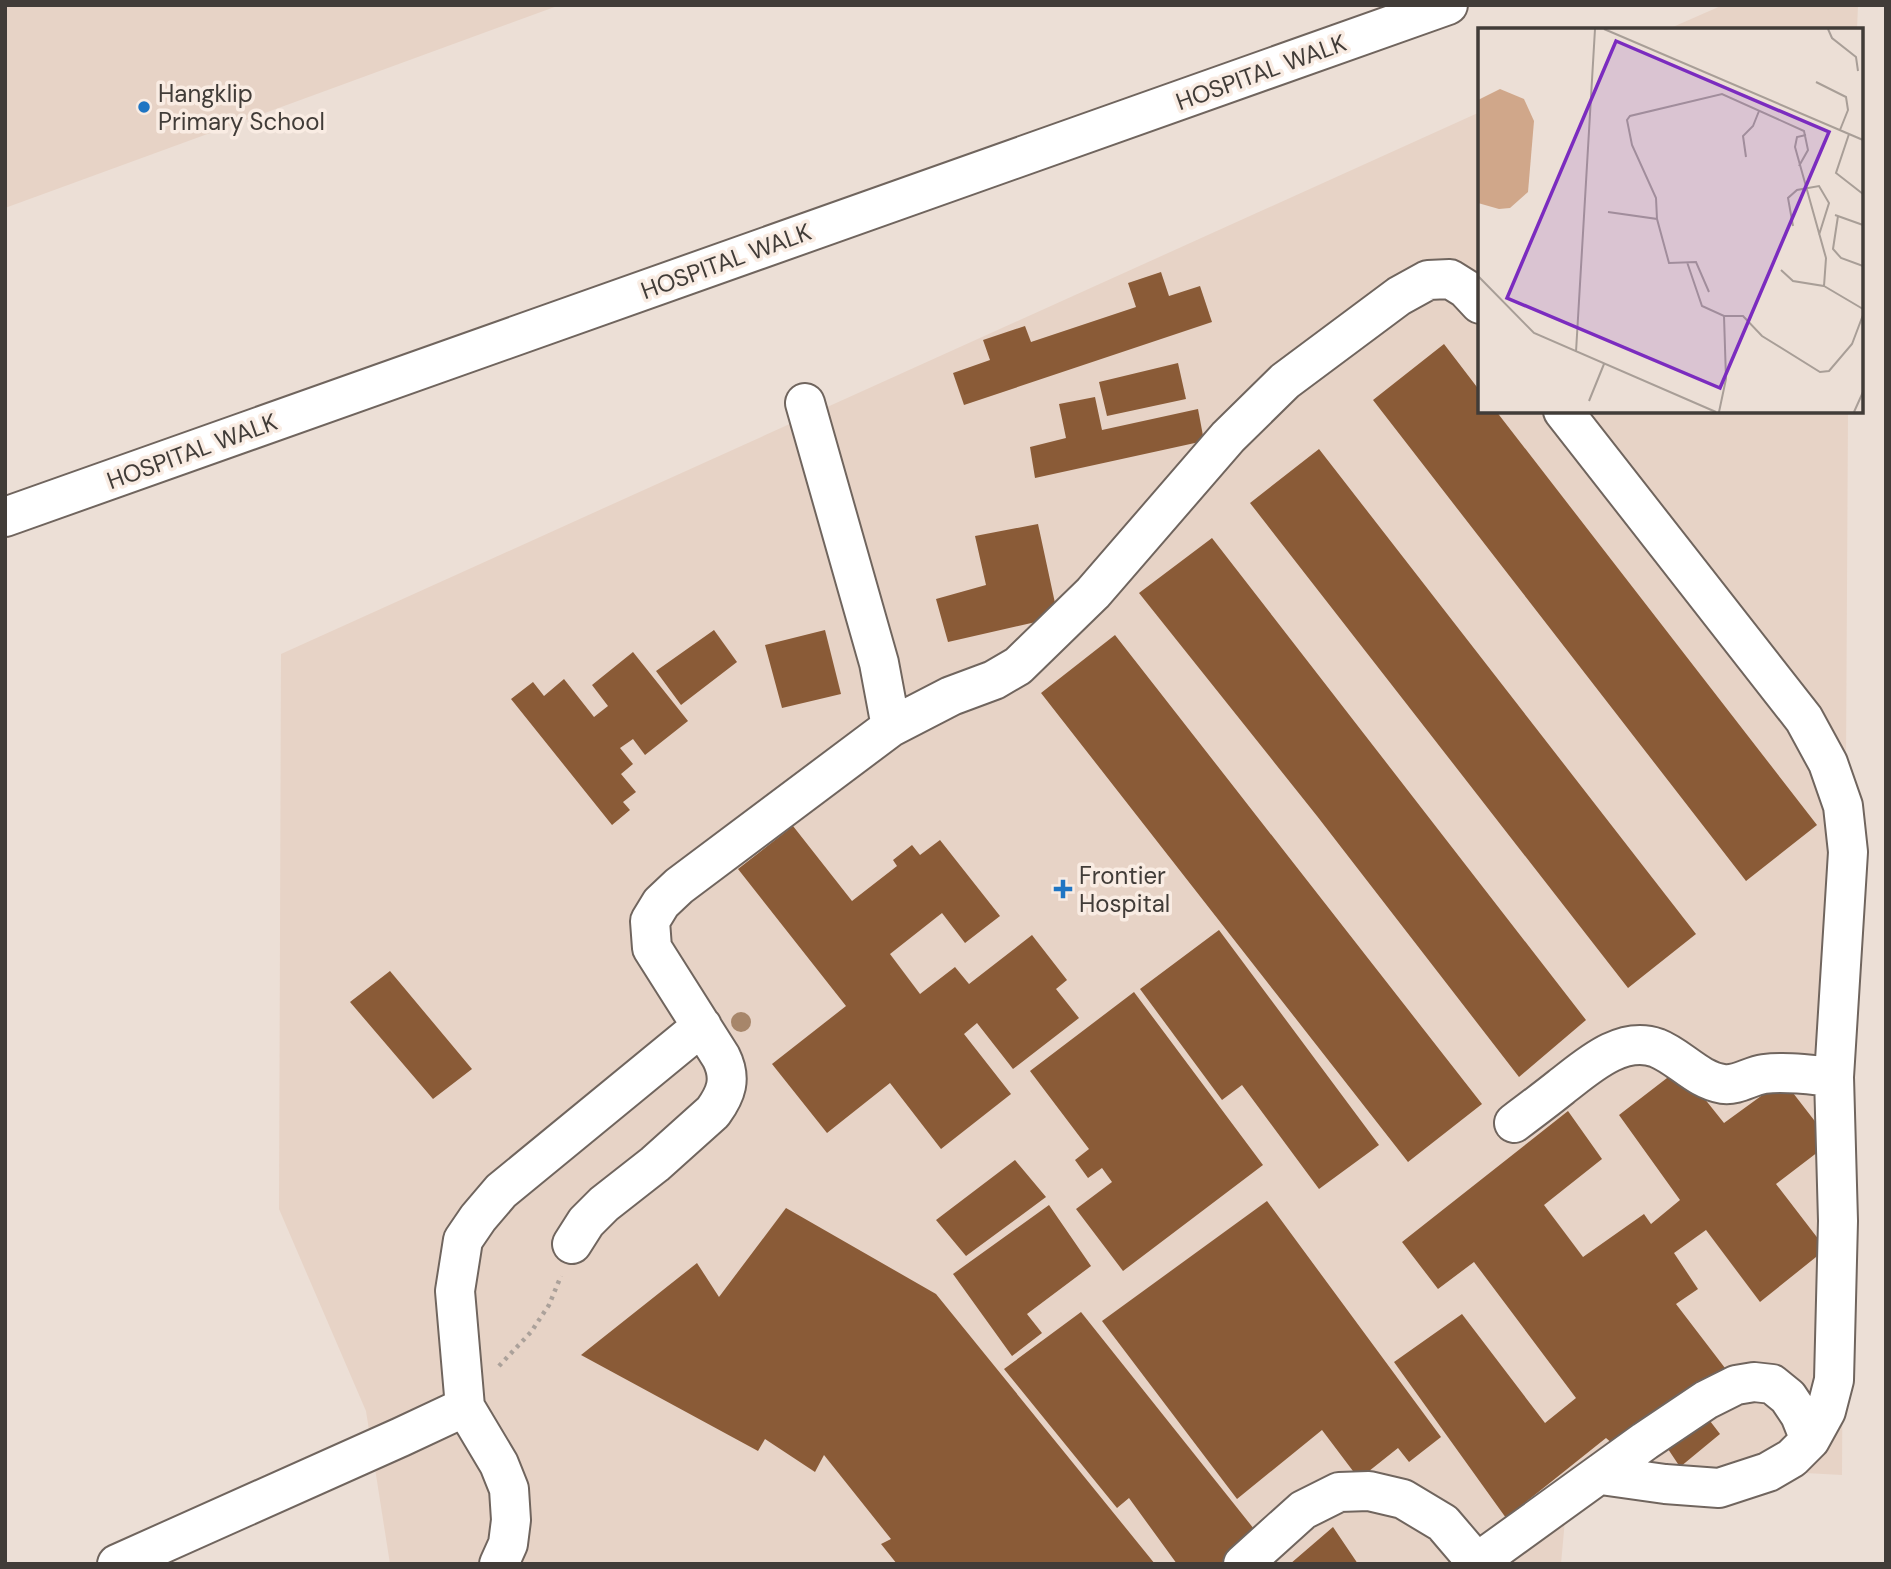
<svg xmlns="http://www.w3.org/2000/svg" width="1891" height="1569" font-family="'DM Sans',sans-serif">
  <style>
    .built { fill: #e7d3c6 }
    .building { fill: #8a5b37 }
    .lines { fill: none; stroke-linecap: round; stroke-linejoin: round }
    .minor-casing { stroke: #70655e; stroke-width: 42 }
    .path { stroke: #aba19a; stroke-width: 4.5; stroke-dasharray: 3.5 5; stroke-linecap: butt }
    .minor { stroke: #fff; stroke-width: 38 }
    .tree { fill: #a7866a }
    .poi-dot { fill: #1f75c3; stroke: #f9ece3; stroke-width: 2.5 }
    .labels { text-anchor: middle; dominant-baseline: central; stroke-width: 7; stroke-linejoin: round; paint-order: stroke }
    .street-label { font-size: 24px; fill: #413c38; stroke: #f9ece3 }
    .poi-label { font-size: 24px; fill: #413c38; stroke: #f9ece3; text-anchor: start }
    .inset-road { fill: none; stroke: #a89e97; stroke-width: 2 }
    .view { fill: #7b2cbf; fill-opacity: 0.15; stroke: #7b2cbf; stroke-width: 3.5 }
    .inset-edge { fill: none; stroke: #413c38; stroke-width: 3.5 }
  </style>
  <rect width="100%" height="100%" fill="#ecdfd6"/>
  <path class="built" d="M5,5H560L5,208Z
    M1723,5H1858L1857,30H1666Z
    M1480,112V411H1848L1842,1475L1640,1464L1569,1475L1561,1564H390L366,1411L279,1209L281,654Z"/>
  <path class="building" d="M1161,272L1169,296L1200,286L1212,322L964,405L953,373L990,360L983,340L1025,326L1031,342L1136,307L1128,283Z
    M1444,344L1480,391V411H1496L1817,825L1746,881L1373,400Z
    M1178,363L1186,399L1107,416L1099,382Z
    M1095,397L1102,430L1198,409L1204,441L1035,478L1030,447L1066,438L1059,404Z
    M1319,449L1696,934L1628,988L1250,503Z
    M1038,524L1058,617L948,642L936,599L986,585L975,536Z
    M1212,538L1586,1020L1519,1077L1317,816L1139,593Z
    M714,630L737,662L681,705L656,671Z
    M825,630L841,694L782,708L765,645Z
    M1115,635L1482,1104L1408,1162L1041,693Z
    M633,652L688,721L645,755L633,739L620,748L633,764L621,774L636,792L623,802L630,810L612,825L511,699L533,682L544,696L564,679L594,717L608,706L592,685Z
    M793,826L852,901L897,866L893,860L912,845L920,855L940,840L1000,916L965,943L942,913L890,954L920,994L955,967L969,984L1032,935L1067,980L1056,989L1079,1018L1013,1069L977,1023L964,1034L1011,1094L941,1149L890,1083L827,1133L772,1064L846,1006L738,869Z
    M1219,930L1379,1145L1319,1189L1242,1085L1222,1100L1140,989Z
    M390,971L472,1069L433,1099L350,1002Z
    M1134,992L1263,1165L1123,1271L1076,1209L1112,1182L1102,1168L1088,1178L1075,1160L1089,1149L1030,1071Z
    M1680,1068L1724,1123L1783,1080L1831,1142L1776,1184L1826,1249L1760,1302L1706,1230L1674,1253L1698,1289L1676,1304L1725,1368L1690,1395L1720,1434L1680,1467L1652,1425L1620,1450L1606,1438L1506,1518L1394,1362L1462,1314L1545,1423L1576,1398L1474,1262L1438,1289L1402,1242L1568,1111L1602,1159L1544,1205L1583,1257L1644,1214L1651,1224L1680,1200L1619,1115Z
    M1015,1160L1046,1197L966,1256L936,1220Z
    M1267,1201L1441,1437L1409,1462L1398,1448L1359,1479L1322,1430L1237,1499L1102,1321Z
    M1049,1205L1091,1266L1027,1314L1042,1333L1012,1356L953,1274Z
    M786,1208L936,1294L1155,1564H897L881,1544L891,1539L824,1455L815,1472L765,1439L758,1451L581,1355L697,1263L719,1297Z
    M1081,1312L1258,1534L1222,1564H1177L1129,1498L1117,1508L1004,1369Z
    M1333,1527L1358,1564H1290Z"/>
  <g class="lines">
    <defs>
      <path id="minor" d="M1563,411L1804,719L1828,763L1843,806L1848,852L1834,1077L1838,1221L1834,1380L1826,1411L1810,1440L1792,1458L1768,1472L1719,1488L1665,1484L1601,1475
        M5,517L1448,5
        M891,727L951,696L994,680L1018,666L1093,593L1228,437L1285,381L1399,296L1428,280L1450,279L1466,289L1480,304
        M1514,1123C1530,1111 1546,1099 1561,1087C1587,1067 1621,1035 1657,1048C1680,1057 1697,1080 1723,1084C1737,1086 1750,1076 1764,1074C1787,1071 1811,1075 1834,1077
        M572,1244L586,1222L604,1204L655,1164L713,1112C726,1094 732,1079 721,1057L652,948L650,921L661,903L679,886L891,727L879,663L805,403
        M117,1564L401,1437L465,1407
        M499,1564L508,1544L511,1520L509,1489L499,1464L465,1407L455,1291L463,1240L478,1218L501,1191L702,1026
        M1243,1564L1303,1510L1339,1492L1369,1491L1403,1499L1443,1523L1478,1564
        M1475,1564L1645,1441L1706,1400L1736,1385L1754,1382L1772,1384L1788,1397L1800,1415L1810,1440"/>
    </defs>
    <use href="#minor" class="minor-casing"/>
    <path class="path" d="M499,1366L531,1332L549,1305L561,1276"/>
    <use href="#minor" class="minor"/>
  </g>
  <circle class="tree" cx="741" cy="1022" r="10"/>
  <g class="poi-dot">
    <circle cx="144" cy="107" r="7"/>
    <path d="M1059.5 878.5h7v7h7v7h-7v7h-7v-7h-7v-7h7z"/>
  </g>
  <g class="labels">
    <g class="street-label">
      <text transform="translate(1261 72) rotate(-20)">HOSPITAL WALK</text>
      <text transform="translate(726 261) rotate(-20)">HOSPITAL WALK</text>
      <text transform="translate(192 451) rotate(-20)">HOSPITAL WALK</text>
    </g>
    <g class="poi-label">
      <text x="158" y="93">Hangklip<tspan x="158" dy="28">Primary School</tspan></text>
      <text x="1079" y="875">Frontier<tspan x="1079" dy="28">Hospital</tspan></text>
    </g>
  </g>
  <g transform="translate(1478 28)">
    <rect width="385" height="385" fill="#ecdfd6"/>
    <path d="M22,61L46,71L56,93L50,164L32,180L21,181L0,175V72Z" fill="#d0a78a"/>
    <path class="inset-road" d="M126,1L385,112M350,1L354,10L378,29L380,43M338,54L368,69L370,82L362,102M371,106L358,145L385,166M268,129L265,108L275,98L281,83M130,184L179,191L191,235L218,234L231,264M357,187L385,197M360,188L355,221L363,230L385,238M179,191L178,170L154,117L149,92L152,88L244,66L326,103L330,122L321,138M315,198L310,170L319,162L341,158L351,175L341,207M209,234L224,278L246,288H265L284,308L342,344L351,343L374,316L385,287M303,242L315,253L346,258L348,230L317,119L319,109L328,107M0,248L56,305L238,384M346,258L385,281M98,324L117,1M111,373L126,336M241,384L248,351L246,288M376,384L385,364"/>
    <path class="view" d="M138,13L351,104L242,360L29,270Z"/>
    <rect width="385" height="385" class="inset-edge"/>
  </g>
  <rect width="1891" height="1569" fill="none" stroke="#413c38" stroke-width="14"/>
</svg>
